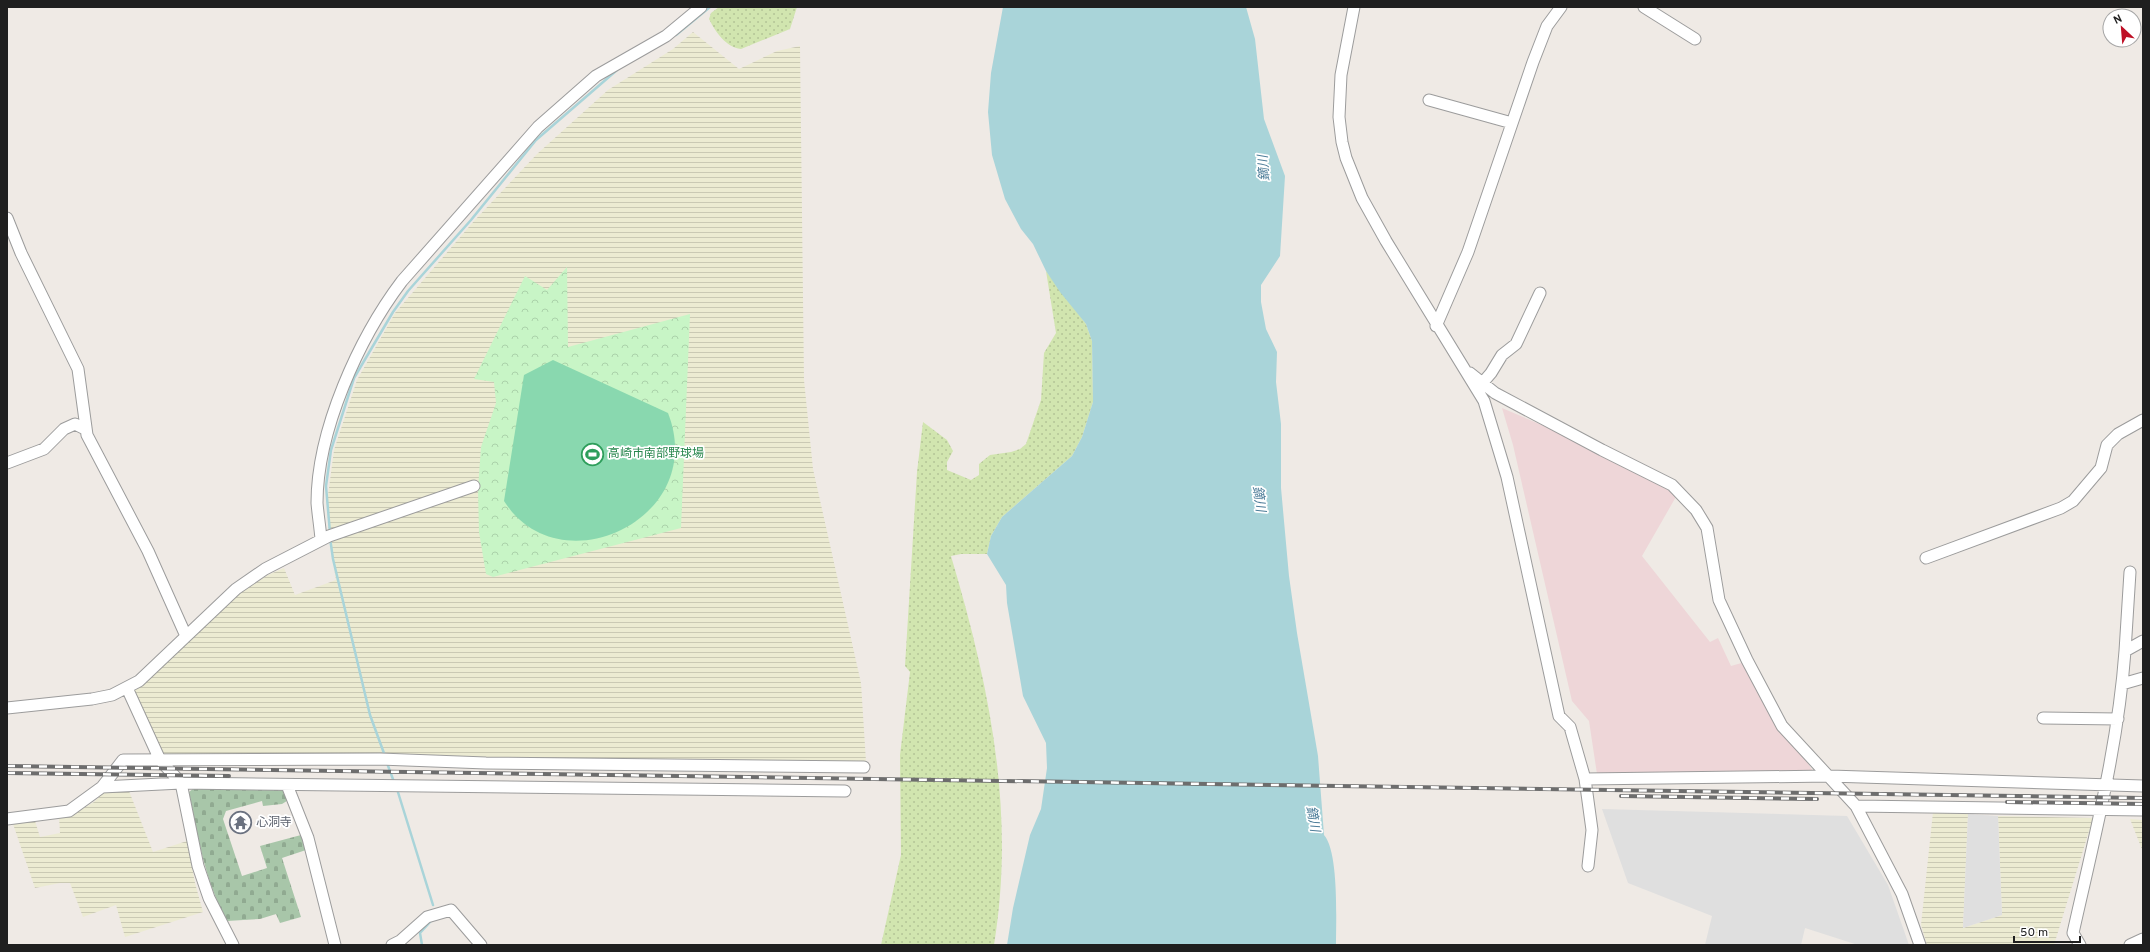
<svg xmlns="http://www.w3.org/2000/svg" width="2150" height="952" font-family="Overpass,'Noto Sans JP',sans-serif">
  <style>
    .commercial { fill: #eed6d8 }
    .farmland { fill: url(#farmland-rules) }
    .grass { fill: url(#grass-dots) }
    .cemetery { fill: url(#cemetery-stones) }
    .park { fill: url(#park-crowns) }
    .pitch { fill: #89d8af }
    .parking { fill: #dfdfdf }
    .water { fill: #a9d4d9 }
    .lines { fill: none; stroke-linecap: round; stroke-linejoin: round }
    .stream { stroke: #a9d4d9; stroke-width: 2.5 }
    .minor-casing { stroke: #9c9c9c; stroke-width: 13 }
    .minor { stroke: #fff; stroke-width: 11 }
    .rail-casing { stroke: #6d6d6d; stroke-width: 4 }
    .rail { stroke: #fff; stroke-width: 2.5; stroke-dasharray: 8; stroke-linecap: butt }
    .labels { text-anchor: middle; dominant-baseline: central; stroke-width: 3.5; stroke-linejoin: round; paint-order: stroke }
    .leisure-label { font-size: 12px; fill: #27864d; stroke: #fff; text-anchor: start }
    .worship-label { font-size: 12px; fill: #5b616d; stroke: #fff; text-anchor: start }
    .water-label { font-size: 13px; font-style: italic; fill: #4c7c98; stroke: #fff }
  </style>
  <defs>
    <pattern id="farmland-rules" width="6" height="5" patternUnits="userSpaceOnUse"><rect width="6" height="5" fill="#ecebd2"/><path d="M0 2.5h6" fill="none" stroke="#cac9b4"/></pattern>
    <pattern id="grass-dots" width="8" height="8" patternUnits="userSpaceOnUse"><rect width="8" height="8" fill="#d1e5af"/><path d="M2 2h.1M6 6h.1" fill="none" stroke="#b3c496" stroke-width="1.8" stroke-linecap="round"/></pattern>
    <pattern id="cemetery-stones" width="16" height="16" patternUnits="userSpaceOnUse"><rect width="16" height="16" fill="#a8c6a9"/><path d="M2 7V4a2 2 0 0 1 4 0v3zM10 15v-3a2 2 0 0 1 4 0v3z" fill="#90aa91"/></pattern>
    <pattern id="park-crowns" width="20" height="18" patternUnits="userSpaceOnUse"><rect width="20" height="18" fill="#c8f5c6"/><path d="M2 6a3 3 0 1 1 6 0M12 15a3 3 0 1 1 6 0" fill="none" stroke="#abd2aa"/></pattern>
  </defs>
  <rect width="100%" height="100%" fill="#efeae5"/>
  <path class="commercial" d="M1502,408L1551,429L1601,452L1677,495L1642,556L1710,642L1718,638L1731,666L1745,662L1814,773L1597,774L1589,721L1572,701L1513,445Z"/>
  <path class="farmland" d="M693,32L739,69L777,51L800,46L804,380L813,469L861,683L866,762L163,756L133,691L240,593L268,575L284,568L295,595L336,580L329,536L327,503L334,450L357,380L395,313L474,221L537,154L608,90L673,49Z
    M129,791L153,852L187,841L195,883L203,912L125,937L116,905L83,917L70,883H60L35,888L13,824L35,821L40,837L60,833L59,817L77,812L94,802L104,792Z
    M1933,812L1968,814L1963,928L2002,915L1998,816L2093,818L2054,945H1927L1921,925Z
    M2130,819L2143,820V852Z"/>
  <path class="grass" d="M719,7H797L790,29L741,49C726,47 716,33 709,19L711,13Z
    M1046,271L1086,324L1092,341L1093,402L1082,437L1072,456L1002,517L991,536L987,554H961L951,556C989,684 1016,811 994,945H881L901,855L900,755L910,672L905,666L917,472L923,422L947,440L953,451L947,462V470L971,480L979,475V464L990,455L1011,452L1020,449L1026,444L1041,400L1044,353L1056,333Z"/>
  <path class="cemetery" d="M194,788L284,790L290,799L282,804L263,806L262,801L226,811L223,819L242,876L267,868L260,846L301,835L306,850L282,858L301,917L280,923L276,914L260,919L227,921C205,881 198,837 189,792Z"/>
  <path class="park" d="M567,267L568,347L690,314L681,528L493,577L486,574L479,532L478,489L481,447L496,403L494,382L474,379L525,276L547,290Z"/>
  <path class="pitch" d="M553,360L668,413C709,518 560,589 504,501L524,375Z"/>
  <path class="parking" d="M1602,809L1847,816L1888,885L1909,945H1858L1805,928L1801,945H1705L1712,916L1628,883Z
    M1968,814L1998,816L2002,915L1963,928Z"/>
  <path class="water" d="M1003,7H1246L1255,39L1264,119L1285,176L1280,256L1261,285V302L1266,329L1277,352L1276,382L1281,424V488L1289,576L1297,633L1318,756L1324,835C1339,852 1336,920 1336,945H1007L1013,908L1030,835L1041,809L1047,768L1046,743L1023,696L1007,603L1006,585L987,554L991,536L1002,517L1072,456L1082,437L1093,402L1092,341L1086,324L1060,292L1046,271L1033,244L1021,229L1005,199L992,155L988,112L991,73Z"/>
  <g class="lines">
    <path class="stream" d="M676,35L710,7
      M330,533L326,486L331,450L354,378L393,312L408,291L471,220L536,140L617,70
      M330,538L333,559L370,715L385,756
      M387,763L394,782
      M397,789L433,905
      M422,945L420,933L431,921"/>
    <defs>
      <path id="minor" d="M1354,7L1341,75L1339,117L1342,142L1346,158L1362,198L1386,241L1484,401L1507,477L1559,716L1570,727L1585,779L1592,830L1588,866
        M1644,7L1695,39
        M1429,100L1512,123
        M7,218L21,253L78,369L87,435L148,551L186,636
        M1436,326L1468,252L1533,62L1547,26L1561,7
        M1470,373L1495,393L1602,450L1672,485L1696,510L1707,528L1719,600L1747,660L1782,726L1856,806L1902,894L1920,945
        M1478,388L1491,373L1502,355L1516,344L1540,293
        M7,463L44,449L64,429L75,424L85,429
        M321,539C320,527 318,515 317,503C317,430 359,338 402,281L538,127L596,76L666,36L701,7
        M1926,558L2061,508L2073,501L2101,468L2107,445L2118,434L2143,420
        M2125,651L2130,572
        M2122,684L2143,678
        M127,688L160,760L181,783L198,866L209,898L233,945
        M7,708L92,699L112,695L139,681L236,589L265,569L329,536L474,486
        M2043,718L2118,719
        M1585,779L1830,776L2143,786
        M287,785L308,838L335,945
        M102,787L181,783L845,791
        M1856,806L2143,810
        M7,819L69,811L102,787L123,760L380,759L486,763L864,767
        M392,945L400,941L427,917L451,910L481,945
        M2080,945L2073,933C2094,839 2118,747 2125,651L2143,641
        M2130,945L2143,939"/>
    </defs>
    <use href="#minor" class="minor-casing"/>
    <use href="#minor" class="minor"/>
    <defs>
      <path id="rail" d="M7,766L2143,798
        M7,773L229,776
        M1621,796L1817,799
        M2007,802L2143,804"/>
    </defs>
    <use href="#rail" class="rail-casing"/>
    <use href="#rail" class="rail"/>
  </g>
  <defs>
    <symbol id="stadium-ring" viewBox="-11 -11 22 22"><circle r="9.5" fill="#fff" stroke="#2e9e5b" stroke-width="1.5"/><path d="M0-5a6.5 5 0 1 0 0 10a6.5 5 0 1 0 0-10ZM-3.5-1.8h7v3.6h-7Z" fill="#2e9e5b"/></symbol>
    <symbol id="temple-ring" viewBox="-11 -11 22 22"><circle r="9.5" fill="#fff" stroke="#6b7280" stroke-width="1.5"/><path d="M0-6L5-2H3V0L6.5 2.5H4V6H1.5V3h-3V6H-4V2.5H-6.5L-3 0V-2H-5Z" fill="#6b7280"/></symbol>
  </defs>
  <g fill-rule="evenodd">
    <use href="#stadium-ring" x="580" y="442" width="25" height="25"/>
    <use href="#temple-ring" x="228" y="810" width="25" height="25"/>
  </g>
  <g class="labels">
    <g class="leisure-label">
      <text x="608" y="454">高崎市南部野球場</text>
    </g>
    <g class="worship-label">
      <text x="256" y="823">心洞寺</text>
    </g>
    <g class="water-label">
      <text transform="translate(1265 168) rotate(-95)">鏑川</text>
      <text transform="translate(1258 499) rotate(82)">鏑川</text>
      <text transform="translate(1312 819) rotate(80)">鏑川</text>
    </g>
  </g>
  <rect width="2150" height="952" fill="none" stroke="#1f1f1f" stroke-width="16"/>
  <g transform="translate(2122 28) rotate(334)"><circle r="19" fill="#ffffff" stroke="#a5a5a5"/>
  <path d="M0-3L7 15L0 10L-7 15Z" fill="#be0f25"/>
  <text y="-6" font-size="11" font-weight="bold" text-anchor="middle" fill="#1f1f1f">N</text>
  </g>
  <path d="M2014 936v6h66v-6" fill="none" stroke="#1f1f1f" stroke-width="2"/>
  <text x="2020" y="936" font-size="12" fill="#1f1f1f" stroke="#ffffff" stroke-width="3" paint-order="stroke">50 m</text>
</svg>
